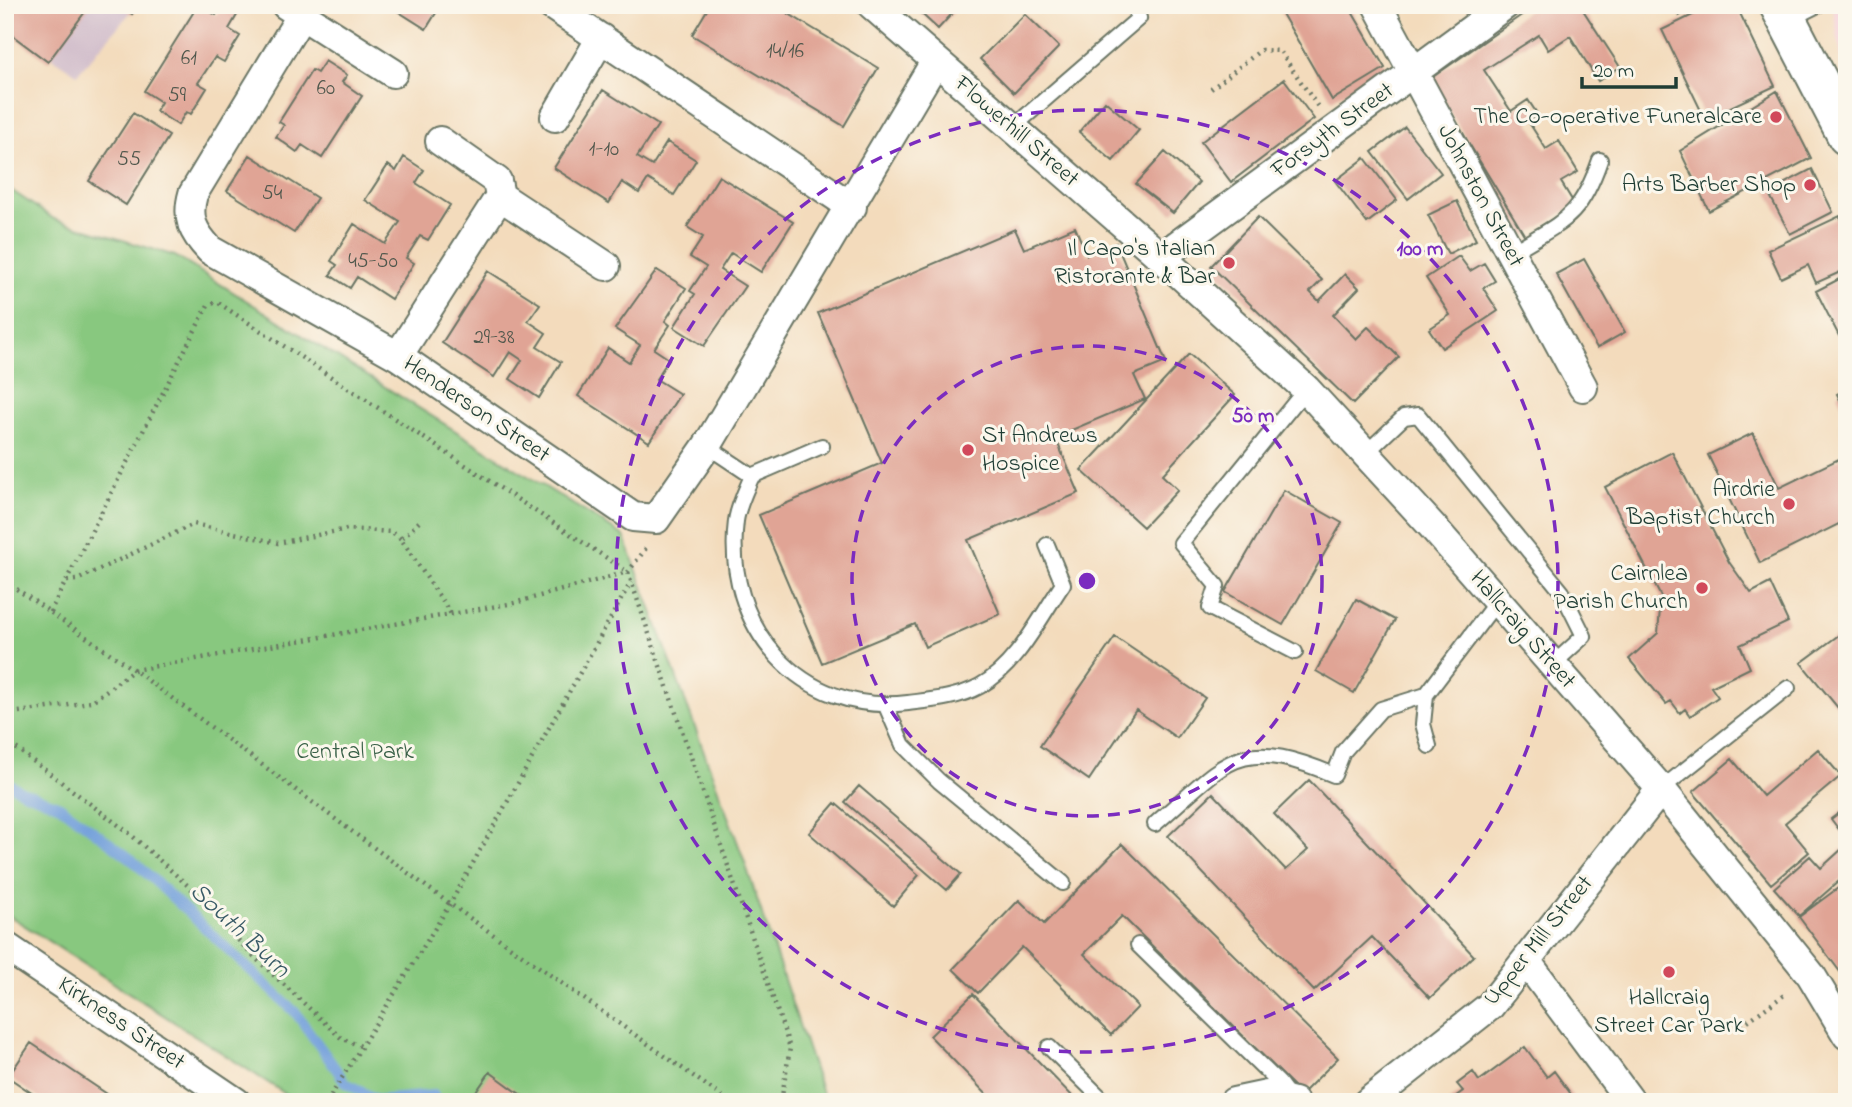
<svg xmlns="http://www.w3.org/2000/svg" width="1852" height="1107" font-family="'Indie Flower',sans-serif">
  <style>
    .built { fill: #f5cfd9 }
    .industrial { fill: #d1bdcb }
    .green { fill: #88c87f; stroke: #54825a; stroke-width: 2 }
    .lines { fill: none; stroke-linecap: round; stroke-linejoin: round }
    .stream { stroke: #719fda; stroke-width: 10 }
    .building { fill: #e0a495 }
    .lane-casing { stroke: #697464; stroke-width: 18 }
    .street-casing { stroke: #697464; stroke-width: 32 }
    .primary-casing { stroke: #697464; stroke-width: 42 }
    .path { stroke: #697464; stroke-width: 4.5; stroke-dasharray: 2 5; stroke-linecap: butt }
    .lane { stroke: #fff; stroke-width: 14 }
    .street { stroke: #fff; stroke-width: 28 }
    .primary { stroke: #fff; stroke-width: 38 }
    .ring { fill: none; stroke: #7b2cbf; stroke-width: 3.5; stroke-dasharray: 12 9 }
    .poi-dot { fill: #d1495b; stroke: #fbf7ec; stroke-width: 2.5 }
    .labels { text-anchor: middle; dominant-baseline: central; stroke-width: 6; stroke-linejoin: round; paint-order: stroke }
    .number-label { font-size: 21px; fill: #4f574c }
    .poi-label { font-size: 24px; fill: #1f3d34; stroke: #fbf7ec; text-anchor: end }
    .street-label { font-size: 24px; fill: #1f3d34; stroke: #fbf7ec }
    .park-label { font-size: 24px; fill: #396047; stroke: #fbf7ec }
    .water-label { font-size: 26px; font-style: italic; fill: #385a66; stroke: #fbf7ec }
    .centre { fill: #7b2cbf; stroke: #fbf7ec; stroke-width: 3.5 }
    .ring-label { font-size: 21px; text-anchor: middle; font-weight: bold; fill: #7b2cbf; stroke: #fbf7ec; stroke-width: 6; stroke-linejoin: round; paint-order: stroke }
  </style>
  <rect width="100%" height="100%" fill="#fbf7ec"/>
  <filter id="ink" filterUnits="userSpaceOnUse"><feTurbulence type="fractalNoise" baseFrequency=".0143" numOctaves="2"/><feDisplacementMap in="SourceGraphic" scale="14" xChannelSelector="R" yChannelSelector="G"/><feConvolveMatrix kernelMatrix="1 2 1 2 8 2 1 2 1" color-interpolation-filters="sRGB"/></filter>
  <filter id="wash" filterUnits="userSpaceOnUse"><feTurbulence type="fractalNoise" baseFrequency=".00686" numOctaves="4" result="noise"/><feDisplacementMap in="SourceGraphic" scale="28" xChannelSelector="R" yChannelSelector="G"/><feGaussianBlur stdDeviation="1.57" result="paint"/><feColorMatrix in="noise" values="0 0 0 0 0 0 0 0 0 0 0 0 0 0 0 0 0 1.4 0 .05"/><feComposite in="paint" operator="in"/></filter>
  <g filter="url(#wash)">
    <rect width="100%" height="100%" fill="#f3dbbc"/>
    <path class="built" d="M1840,5H1847V92L1833,9Z"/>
    <path class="industrial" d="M5,5H137L77,74L5,27Z"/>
    <path class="green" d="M5,186L54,219L175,256L624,536L743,857L825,1102H298L5,913Z"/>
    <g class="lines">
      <path class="stream" d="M5,781L21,791L60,806L130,858L295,1012L346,1083L377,1100L434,1095"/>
    </g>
    <g id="blocks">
      <path class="building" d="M5,5H90L48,62L5,30Z
        M120,5H139L132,14Z
        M198,5L216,15L222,5H233L240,10L229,29L240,36L224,62L215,57L198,83L207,88L191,114L186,112L178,125L156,111L161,102L144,91Z
        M388,5H441L426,29Z
        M710,5H774L878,68L844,126L692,35Z
        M912,5H960L938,29Z
        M1277,5H1348L1385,68L1332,100Z
        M1536,5H1590L1583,10L1620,67L1598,81L1570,36L1548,50L1539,35L1484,70L1511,111L1528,100L1538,115L1528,121L1546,149L1559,141L1578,172L1561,182L1575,205L1525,236L1430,79Z
        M1673,5H1697L1679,16Z
        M1713,5H1736L1775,86L1705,119L1662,30Z
        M1025,14L1059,47L1014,93L980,59Z
        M325,61L347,75L342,82L362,96L322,158L302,145L297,152L276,137L284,125L279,122L312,70L317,73Z
        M1284,79L1314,119L1231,182L1201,142Z
        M603,90L658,125L637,157L652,166L667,142L696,160L674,195L648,179L639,193L622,182L609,203L554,168Z
        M1777,91L1811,158L1709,211L1680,151Z
        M1105,101L1139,130L1113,161L1079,132Z
        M133,113L169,136L126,205L89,181Z
        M1405,127L1441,173L1408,199L1372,152Z
        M1165,152L1199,182L1173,213L1136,184Z
        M250,155L317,198L294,233L227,191Z
        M404,157L424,170L416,183L450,205L428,240L420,236L406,258L414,263L391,299L357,277L350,288L330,275L337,265L331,261L354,224L385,244L400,222L365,200L388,165L396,171Z
        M1365,158L1397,200L1367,223L1335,181Z
        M1812,169L1833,212L1790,234L1768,192Z
        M719,176L793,222L761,272L731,253L720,270L745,286L704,346L674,327L695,294L690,291L706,267L690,257L703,237L687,227Z
        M1457,201L1476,240L1448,254L1428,215Z
        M1840,216L1847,231V269L1816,283L1808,265L1781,278L1768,250Z
        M1258,217L1322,280L1310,292L1319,301L1345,274L1359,288L1333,315L1356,339L1368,327L1399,357L1353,404L1211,266Z
        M1075,227L1087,255L1116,243L1166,362L1134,375L1145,399L1055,437L1079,493L968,540L1000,614L925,647L915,624L822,663L759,515L882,463L818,313L1015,229L1024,249Z
        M1459,256L1470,271L1484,263L1495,281L1483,288L1498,311L1442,348L1429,329L1450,315L1426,278Z
        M1584,259L1625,332L1597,348L1556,274Z
        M657,270L686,288L665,321L670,325L654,349L669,359L656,379L680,394L649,442L578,396L608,348L629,362L640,345L615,329Z
        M488,271L540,304L528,321L546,333L537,347L561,362L539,398L510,379L522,360L510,352L494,377L442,343Z
        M1847,275V332L1839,336L1816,291Z
        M1189,354L1235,395L1162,475L1178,490L1143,527L1081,470Z
        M1847,389V414L1837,394Z
        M1753,433L1779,488L1847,455V520L1760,563L1708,455Z
        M1672,452L1729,562L1751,593L1770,583L1788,622L1740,645L1750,668L1711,687L1718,697L1690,716L1685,709L1680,713L1671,701L1666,704L1629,659L1658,633L1661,597L1605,487Z
        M1284,490L1342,523L1283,625L1225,592Z
        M1356,599L1395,620L1354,693L1316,671Z
        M1847,629V712L1843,714L1801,663Z
        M1115,637L1205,698L1177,738L1136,710L1089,780L1040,746Z
        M1818,749L1841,776L1785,823L1809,852L1771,884L1693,792L1732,759L1763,796Z
        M1309,780L1474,956L1430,998L1372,937L1314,991L1168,836L1213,793L1286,870L1308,850L1274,814Z
        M859,786L961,874L947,890L845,802Z
        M835,803L919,875L893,906L809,833Z
        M1847,807V840L1831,819Z
        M1122,844L1338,1058L1302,1094L1122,916L1084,954L1138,1007L1111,1035L1022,947L978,993L953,969L1019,900L1044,924Z
        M1842,849L1847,854V874L1799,916L1774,888L1810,856L1821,868Z
        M1842,885L1847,891V981L1799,917Z
        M973,994L1078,1102H994L930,1036Z
        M31,1043L119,1102H45L8,1077Z
        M1525,1047L1547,1077L1554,1071L1573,1097L1567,1102H1448L1463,1091L1457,1084L1473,1072L1479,1081Z
        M490,1072L531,1102H469Z"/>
    </g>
  </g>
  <g filter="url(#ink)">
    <use href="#blocks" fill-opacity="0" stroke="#697464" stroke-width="2"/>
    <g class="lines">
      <defs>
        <path id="lane" d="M1788,20L1818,5
          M1012,128L1139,18L1133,5
          M1511,253C1562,221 1579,221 1600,160
          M707,446L752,476
          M822,446L752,476C746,490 738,506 736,521C723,626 800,716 908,703C932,700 958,698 980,686C1017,666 1040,617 1063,584L1047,545
          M1366,453L1404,417L1418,415L1562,592L1584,636L1552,665
          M1295,652L1210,608L1217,586L1181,543L1306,389
          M886,706L903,745L939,781L1063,883
          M1429,746L1423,724L1426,695L1497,601
          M1661,789L1788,688
          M1155,824C1227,762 1237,734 1334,775L1343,752L1381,709L1426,695
          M1138,945L1279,1083L1291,1099
          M1049,1047L1105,1102"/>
        <path id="street" d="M286,5L393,73
          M551,5L852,207
          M872,5L1161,257L1306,389L1432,526L1661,789L1811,975L1847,1035
          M1377,5L1583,387
          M301,16L193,194C186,219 193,232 210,250L398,356L633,517L656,519L707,446L935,62
          M555,117L601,38
          M440,141L497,181L500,196L606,266
          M1161,257L1505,5
          M398,356L500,196
          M5,946L236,1102
          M1527,962L1631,1102
          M1234,1102L1267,1095L1294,1102
          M1368,1102L1490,1006L1661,789"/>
        <path id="primary" d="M1779,5L1847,136"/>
      </defs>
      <use href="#lane" class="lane-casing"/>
      <use href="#street" class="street-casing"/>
      <use href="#primary" class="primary-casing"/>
      <path class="path" d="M1211,89L1261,50L1280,51L1318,107
        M419,522L401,539L451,614
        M5,581L134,670L450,904L730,1102
        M67,581L77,580L194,524L278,543L347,529L392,532L401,539
        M50,612L208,305L217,302L628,572L790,1048L781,1102
        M5,714L91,702L134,670L514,603L628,572L647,547
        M5,740L129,833L195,892L250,953L341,1038L363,1047
        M1742,1025L1787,993
        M327,1102L450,904L631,582"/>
      <use href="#lane" class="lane"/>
      <use href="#street" class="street"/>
      <use href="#primary" class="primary"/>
    </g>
  </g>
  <g class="ring">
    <circle cx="1087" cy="581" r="235"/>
    <circle cx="1087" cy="581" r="471"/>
  </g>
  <g class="poi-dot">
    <circle cx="1776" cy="117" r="7"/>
    <circle cx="1810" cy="185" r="7"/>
    <circle cx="1229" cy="263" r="7"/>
    <circle cx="968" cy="450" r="7"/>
    <circle cx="1789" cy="504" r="7"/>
    <circle cx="1702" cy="588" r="7"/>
    <circle cx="1669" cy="972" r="7"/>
  </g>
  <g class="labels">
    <g class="number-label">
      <text x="785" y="52">14/16</text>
      <text x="189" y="59">61</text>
      <text x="326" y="89">60</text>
      <text x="177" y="96">59</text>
      <text x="604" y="150">1-10</text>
      <text x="129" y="160">55</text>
      <text x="272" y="194">54</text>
      <text x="373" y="262">45-50</text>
      <text x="494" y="338">29-38</text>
    </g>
    <g class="poi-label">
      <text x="1762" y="117">The Co-operative Funeralcare</text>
      <text x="1796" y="185">Arts Barber Shop</text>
      <text x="1215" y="249">Il Capo's Italian<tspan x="1215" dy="28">Ristorante &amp; Bar</tspan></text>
      <text x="982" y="436" text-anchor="start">St Andrews<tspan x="982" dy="28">Hospice</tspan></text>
      <text x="1775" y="490">Airdrie<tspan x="1775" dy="28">Baptist Church</tspan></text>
      <text x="1688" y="574">Cairnlea<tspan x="1688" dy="28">Parish Church</tspan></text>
      <text x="1669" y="998" text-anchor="middle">Hallcraig<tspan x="1669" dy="28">Street Car Park</tspan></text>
    </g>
    <g class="street-label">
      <text transform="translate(1333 131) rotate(-36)">Forsyth Street</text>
      <text transform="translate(1016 132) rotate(41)">Flowerhill Street</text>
      <text transform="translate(1480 196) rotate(62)">Johnston Street</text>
      <text transform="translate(476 410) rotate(34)">Henderson Street</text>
      <text transform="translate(1522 630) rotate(49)">Hallcraig Street</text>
      <text transform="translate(1539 941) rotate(-51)">Upper Mill Street</text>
      <text transform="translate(121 1024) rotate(34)">Kirkness Street</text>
    </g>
    <g class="park-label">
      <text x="355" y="752">Central Park</text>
    </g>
    <g class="water-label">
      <text transform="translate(239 931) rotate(43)">South Burn</text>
    </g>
  </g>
  <circle cx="1087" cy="581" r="10" class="centre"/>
  <g class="ring-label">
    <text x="1420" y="255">100 m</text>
    <text x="1253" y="422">50 m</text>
  </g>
  <rect width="1852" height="1107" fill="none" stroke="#fbf7ec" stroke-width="28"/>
  <path d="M1582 77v10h94v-10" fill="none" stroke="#1f3d34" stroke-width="3.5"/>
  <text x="1593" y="77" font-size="21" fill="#1f3d34" stroke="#fbf7ec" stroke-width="5" paint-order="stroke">20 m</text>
</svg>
